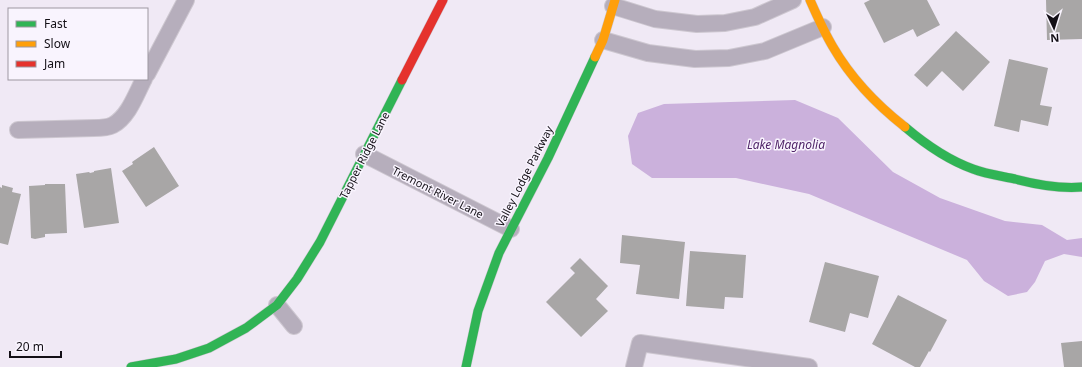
<svg xmlns="http://www.w3.org/2000/svg" width="1082" height="367" font-family="'Noto Sans',sans-serif">
  <style>
    .water { fill: #cbb1dc }
    .building { fill: #a8a6a6 }
    .lines { fill: none; stroke-linecap: round; stroke-linejoin: round }
    .street-casing { stroke: #cdc7d0; stroke-width: 18 }
    .fast-casing { stroke: #cdc7d0; stroke-width: 10 }
    .slow-casing { stroke: #cdc7d0; stroke-width: 10 }
    .jam-casing { stroke: #cdc7d0; stroke-width: 10 }
    .street { stroke: #b6aebc; stroke-width: 16 }
    .fast { stroke: #30b455; stroke-width: 9 }
    .slow { stroke: #ff9f0a; stroke-width: 9 }
    .jam { stroke: #e5322d; stroke-width: 9 }
    .labels { text-anchor: middle; dominant-baseline: central; stroke-width: 3; stroke-linejoin: round; paint-order: stroke }
    .street-label { font-size: 11px; fill: #130f16; stroke: #f9f4fe }
    .water-label { font-size: 12px; font-style: italic; fill: #502569; stroke: #f9f4fe }
  </style>
  <rect width="100%" height="100%" fill="#f0e9f5"/>
  <path class="water" d="M795,100L838,118L893,172L940,198L1005,221L1042,225L1067,240L1082,238V257L1064,254L1045,261L1035,282L1027,292L1008,296L984,281L967,260L809,194L736,178H652L632,164L628,136L638,113L664,104Z"/>
  <path class="building" d="M870,0H927L940,25L917,37L913,29L884,43L864,3Z
    M1046,0H1082V39L1047,40Z
    M956,31L990,62L963,91L942,71L927,87L914,75Z
    M1009,59L1048,68L1040,105L1052,107L1048,126L1021,120L1019,132L994,126Z
    M154,147L179,186L146,207L122,171L133,164L132,162Z
    M111,168L119,223L84,228L76,174L89,172L90,173L94,172V171Z
    M45,184H65L67,233L45,234V237L35,239L31,238L29,186L45,185Z
    M2,185L13,188L12,192L21,194L8,245L0,243V187L2,188Z
    M622,235L685,242L679,299L636,294L640,265L620,263Z
    M690,251L746,255L743,298L725,297L724,309L686,306Z
    M580,258L608,286L596,299L608,311L581,337L546,302L575,273L570,268Z
    M825,262L879,276L868,318L850,313L845,332L809,322Z
    M898,295L947,320L930,352L929,351L920,367H915L872,344Z
    M1082,341V367H1064L1061,343Z"/>
  <g class="lines">
    <defs>
      <path id="street" d="M613,6L655,19L697,24L725,23L755,17L793,0
        M603,40L648,53L695,59L729,58L765,51L823,27
        M147,74L186,0
        M18,130L94,128C100,128 107,128 113,125C129,116 136,94 144,79
        M364,154L511,229
        M277,305L294,326
        M634,367L640,343L809,367"/>
      <path id="fast" d="M905,127C925,144 948,160 973,169C986,174 1001,176 1015,179C1038,185 1059,189 1082,187
        M131,367L176,359L209,348L246,328L277,305L297,279L320,242L402,80
        M466,367L478,311L499,253L548,158L595,57"/>
      <path id="slow" d="M810,0C817,16 824,32 833,47C851,78 877,105 905,127
        M595,57L603,40L615,0"/>
      <path id="jam" d="M402,80L443,0"/>
    </defs>
    <use href="#street" class="street-casing"/>
    <use href="#fast" class="fast-casing"/>
    <use href="#slow" class="slow-casing"/>
    <use href="#jam" class="jam-casing"/>
    <use href="#street" class="street"/>
    <use href="#fast" class="fast"/>
    <use href="#slow" class="slow"/>
    <use href="#jam" class="jam"/>
  </g>
  <g class="labels">
    <g class="street-label">
      <text transform="translate(364 155) rotate(-63)">Tapper Ridge Lane</text>
      <text transform="translate(524 176) rotate(-63)">Valley Lodge Parkway</text>
      <text transform="translate(438 192) rotate(27)">Tremont River Lane</text>
    </g>
    <g class="water-label">
      <text x="786" y="144">Lake Magnolia</text>
    </g>
  </g>
  <rect x="8" y="8" width="140" height="72" fill="#f9f4fe" stroke="#9d98a1"/>
  <rect x="16" y="21" width="20" height="6" fill="#30b455" stroke="#9d98a1"/>
  <text x="44" y="28" font-size="12" fill="#130f16">Fast</text>
  <rect x="16" y="41" width="20" height="6" fill="#ff9f0a" stroke="#9d98a1"/>
  <text x="44" y="48" font-size="12" fill="#130f16">Slow</text>
  <rect x="16" y="61" width="20" height="6" fill="#e5322d" stroke="#9d98a1"/>
  <text x="44" y="68" font-size="12" fill="#130f16">Jam</text>
  <g transform="translate(1054 28) rotate(176)" stroke="#f9f4fe" stroke-width="3" paint-order="stroke">
  <path d="M0-3L7 15L0 10L-7 15Z" fill="#130f16"/>
  <text y="-6" font-size="11" font-weight="bold" text-anchor="middle" fill="#130f16">N</text>
  </g>
  <path d="M10 351v6h51v-6" fill="none" stroke="#130f16" stroke-width="2"/>
  <text x="16" y="351" font-size="12" fill="#130f16" stroke="#f9f4fe" stroke-width="3" paint-order="stroke">20 m</text>
</svg>
